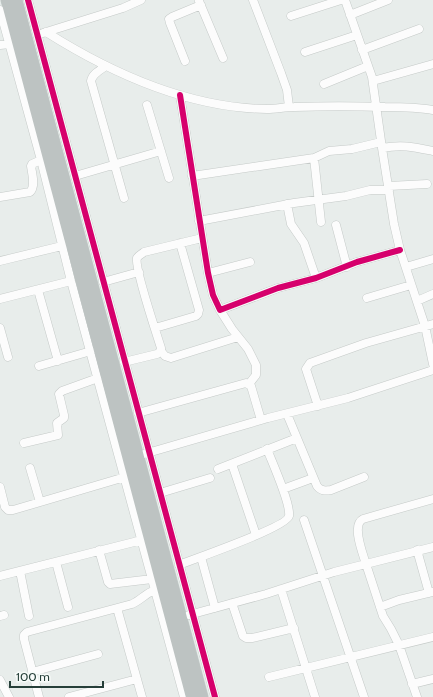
<svg xmlns="http://www.w3.org/2000/svg" width="433" height="697" font-family="Cabin,sans-serif">
  <style>
    .lines { fill: none; stroke-linecap: round; stroke-linejoin: round }
    .minor-casing { stroke: #c5cac8; stroke-width: 9 }
    .highway-casing { stroke: #c3cbc9; stroke-width: 13 }
    .minor { stroke: #fcfcfc; stroke-width: 8 }
    .highway { stroke: #bdc3c2; stroke-width: 12 }
    .cycleway-casing { stroke: #f7fbf9; stroke-width: 8 }
    .cycleway { stroke: #d6006c; stroke-width: 6 }
  </style>
  <rect width="100%" height="100%" fill="#e8edeb"/>
  <g class="lines">
    <defs>
      <path id="minor" d="M28,0L215,697
        M253,0L281,73L287,90L289,107
        M345,0L372,77L382,148L394,224L400,250L425,326L433,364
        M199,1L223,58
        M0,10L41,160L71,281L184,697
        M350,15L388,0
        M291,16L341,0
        M46,32C111,73 188,108 267,109C276,109 285,107 294,107C324,106 354,106 385,107C401,107 417,107 433,110
        M43,33L123,8L141,0
        M0,45L10,44
        M362,50L419,29
        M305,52L357,35
        M185,61L170,23L169,19L172,17L201,5
        M106,66C100,70 92,74 91,81L124,198
        M373,81L433,64
        M324,84L368,66
        M180,95L208,273L213,295L220,310L278,288L316,278L357,262L400,250
        M147,105L169,178
        M382,148C402,144 414,147 433,151
        M75,176L161,151
        M192,176L314,158
        M389,186L427,184
        M0,197L30,192C36,186 32,174 31,166L32,164L41,160
        M287,204L291,224L304,243L316,278
        M199,221L294,203L346,196L370,190H389
        M321,222L314,158L329,151L352,149L381,142
        M336,225L347,267
        M0,261L66,245
        M406,267L433,259
        M208,273L250,262
        M103,282L139,272
        M38,290L58,361
        M367,298L411,285
        M0,299L71,281
        M417,301L433,294
        M220,310L232,329L248,349L256,365V375L249,384
        M0,328L8,357
        M155,328L196,316L198,314L199,310L180,243
        M161,351L165,356L171,358L238,337
        M124,362L157,354L161,351V348C157,335 134,267 137,258C139,255 142,254 144,252L202,238
        M39,366L91,351
        M318,406L306,369L310,363L366,343L433,324
        M138,413L246,383L251,386L261,420
        M287,414L317,486C321,491 325,491 331,490L364,477
        M24,443L58,435L57,423L64,418V415L59,394L62,391L98,378
        M144,454L268,418L348,398L433,370
        M232,464L256,535
        M30,468L40,502
        M218,469L297,438
        M0,487L5,507L8,510H13L125,477
        M283,489L313,478
        M160,493L210,478
        M433,499L363,519C351,525 363,554 366,564L433,547
        M304,520L364,697
        M99,550L108,582L110,584L152,579
        M417,550L429,593
        M201,557L215,608
        M56,562L68,607
        M179,565C194,559 287,527 289,516C291,504 272,462 267,449
        M20,571L29,616
        M0,576L142,540
        M281,589L315,697
        M232,603L243,636L246,638H252L294,628
        M380,607L399,600L433,592
        M117,608L142,697
        M189,615L266,594L334,572L366,564L383,616L391,629L399,645L417,697
        M0,616L4,615
        M32,672L98,654
        M269,677L433,637
        M0,680L9,697
        M412,684L433,679
        M39,697L24,639V635L27,632L132,604C141,600 146,593 155,590
        M69,697L137,679"/>
      <path id="highway" d="M7,0L192,697
        M16,0L202,697"/>
    </defs>
    <use href="#minor" class="minor-casing"/>
    <use href="#highway" class="highway-casing"/>
    <use href="#minor" class="minor"/>
    <use href="#highway" class="highway"/>
    <defs>
      <path id="cycleway" d="M28,0L215,697
        M180,95L208,273L213,295L220,310L278,288L316,278L357,262L400,250"/>
    </defs>
    <use href="#cycleway" class="cycleway-casing"/>
    <use href="#cycleway" class="cycleway"/>
  </g>
  <path d="M10 681v6h93v-6" fill="none" stroke="#263f39" stroke-width="2"/>
  <text x="16" y="681" font-size="12" fill="#263f39" stroke="#f7fbf9" stroke-width="3" paint-order="stroke">100 m</text>
</svg>
